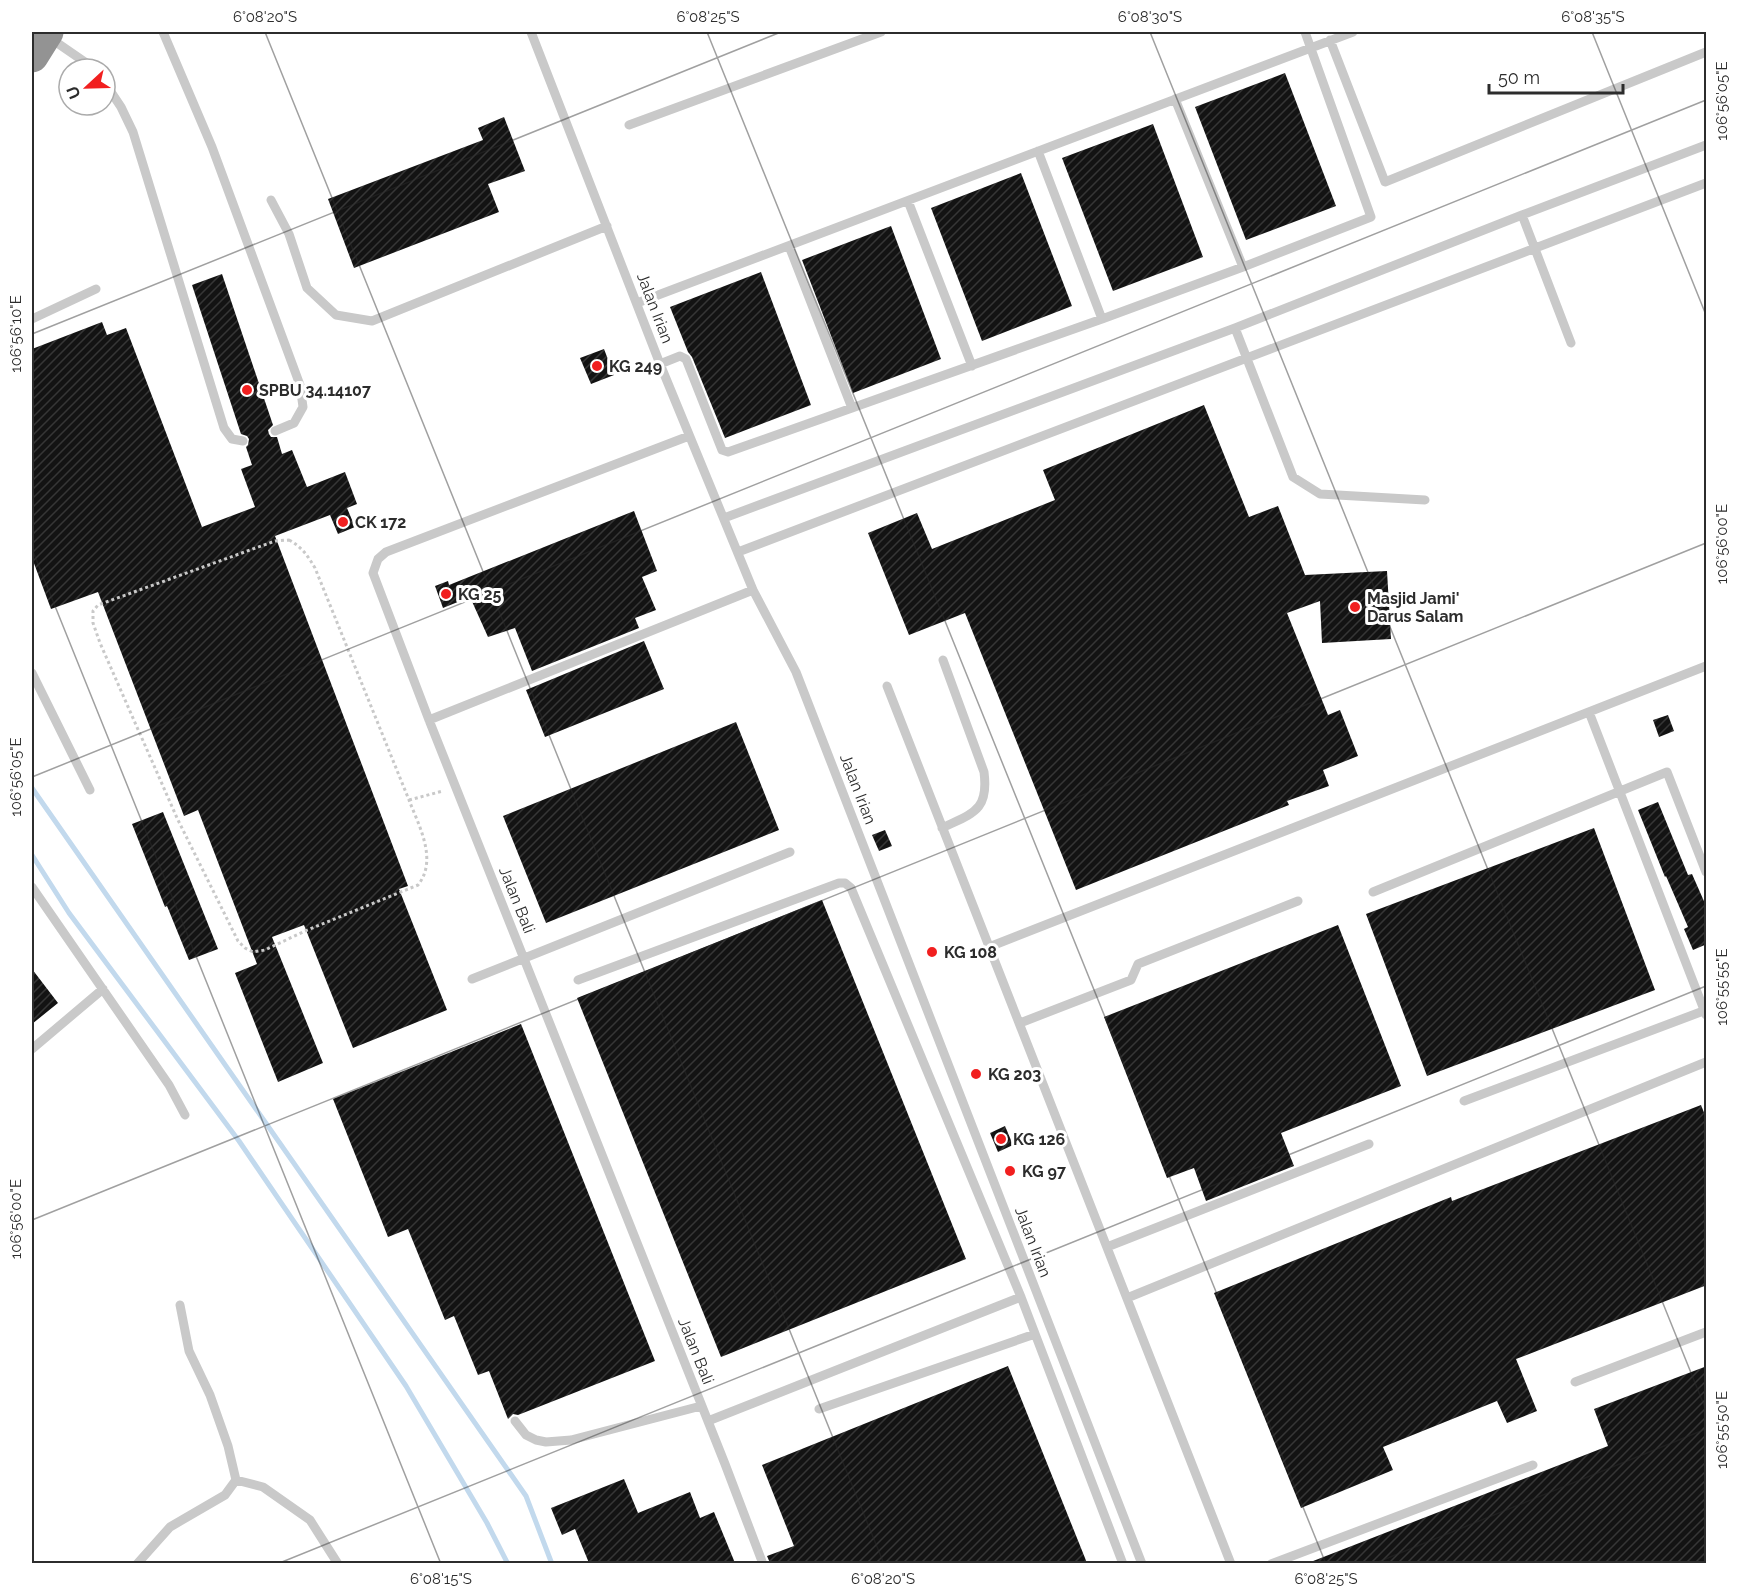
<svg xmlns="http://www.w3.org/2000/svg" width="1738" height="1595" font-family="Raleway,sans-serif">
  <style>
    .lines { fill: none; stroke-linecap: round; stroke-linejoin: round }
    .stream { stroke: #c2d9ed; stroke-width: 5 }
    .building { fill: url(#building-hatch) }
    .path { stroke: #c9c9c9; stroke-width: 3; stroke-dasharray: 3 3; stroke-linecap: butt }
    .lane { stroke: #c9c9c9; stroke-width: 9 }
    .highway { stroke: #939393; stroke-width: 33 }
    .ticks { fill: none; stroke: #2c2c2c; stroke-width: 1.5; stroke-opacity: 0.45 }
    .poi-dot { fill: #f11f1f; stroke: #fff; stroke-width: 2 }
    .labels { text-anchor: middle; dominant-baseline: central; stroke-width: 6; stroke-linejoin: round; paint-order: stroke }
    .street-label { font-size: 16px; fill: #2c2c2c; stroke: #fff }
    .poi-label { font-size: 16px; font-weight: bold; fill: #2c2c2c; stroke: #fff; text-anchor: start }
    .neatline { fill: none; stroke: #2c2c2c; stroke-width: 2 }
    .ticks-label { font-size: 15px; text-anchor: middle; fill: #2c2c2c }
  </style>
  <defs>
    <pattern id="building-hatch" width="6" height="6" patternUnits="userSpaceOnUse" patternTransform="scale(1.5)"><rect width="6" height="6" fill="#131313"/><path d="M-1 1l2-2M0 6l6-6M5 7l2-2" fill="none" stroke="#363636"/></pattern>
  </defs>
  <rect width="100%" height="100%" fill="#fff"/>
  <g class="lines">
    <path class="stream" d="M32,788L526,1496L552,1564
      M32,855L69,913L239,1141L406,1386L487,1523L508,1564"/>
  </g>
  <path class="building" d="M1285,73L1336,206L1246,240L1195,107Z
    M504,117L525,171L488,184L499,212L354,268L328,199L483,140L478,128Z
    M1153,124L1203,257L1113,291L1062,158Z
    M1021,173L1072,306L982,341L931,208Z
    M891,226L941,359L853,393L802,260Z
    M761,272L811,405L725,438L692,357L688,352L670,307Z
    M222,274L273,425L268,430L269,434L271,437H277L282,454L292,450L307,487L345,472L357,504L347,508L355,527L338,534L330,515L275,536L408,886L399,889L447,1010L353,1048L304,925L272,937L323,1063L278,1082L235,973L257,964L198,810L184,816L98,592L51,609L32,558V349L102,322L107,335L126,328L202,527L255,507L241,469L252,465L246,447L248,445L249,439L247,436L241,434L192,285Z
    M604,349L614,375L591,384L580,358Z
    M1204,405L1249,517L1278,506L1305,575L1387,571L1391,639L1322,643L1320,601L1287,613L1328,715L1340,710L1358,756L1323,770L1329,786L1287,801L1289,805L1076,890L965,613L909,635L868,533L917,513L932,549L1055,500L1043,470Z
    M634,511L657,571L642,577L656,610L635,618L639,628L532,671L515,628L488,637L470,597L443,608L435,586L448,581L449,585Z
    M644,641L664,689L545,737L526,690Z
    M1668,715L1674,731L1659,737L1653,720Z
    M736,722L779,830L546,923L503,816Z
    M1658,802L1688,875L1692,874L1707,908V944L1693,950L1684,929L1688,927L1666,876L1665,877L1638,810Z
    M163,812L218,949L189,960L167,906L165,907L132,824Z
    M1594,828L1655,990L1427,1076L1366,914Z
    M885,830L892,846L879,851L872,835Z
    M822,900L966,1259L721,1357L577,998Z
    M1338,925L1401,1086L1281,1133L1294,1166L1206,1201L1194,1168L1167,1178L1104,1017Z
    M32,969L58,1003L32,1024Z
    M521,1024L655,1361L518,1415L513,1414L508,1419L489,1371L478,1375L454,1316L445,1320L408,1229L388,1237L333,1099Z
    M1701,1105L1707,1120V1285L1516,1359L1537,1411L1507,1423L1497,1401L1383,1447L1393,1470L1301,1508L1214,1293L1451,1197L1452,1201Z
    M1005,1126L1013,1145L998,1152L990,1133Z
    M1008,1366L1087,1563H770L767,1556L794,1546L762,1465Z
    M1707,1366V1563H1308L1608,1446L1594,1409Z
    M624,1479L638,1513L690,1492L700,1518L714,1512L735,1563H589L575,1529L562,1535L551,1508Z"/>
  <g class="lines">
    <path class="path" d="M289,540C302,547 308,556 315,568L409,800C419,826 438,860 418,885L305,931L265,950L253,952L245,948L238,941L177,818L100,643L93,623V611L98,605L275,541Z
      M409,800L443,791"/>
    <path class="lane" d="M163,32L212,147L300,385L303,407L294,423L275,431
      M531,32L660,364L753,590L796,672L1142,1564
      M50,38L95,69
      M1330,40L1385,182L1706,52
      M105,83L121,107L133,132L224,428L232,439L243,441
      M1175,99L1243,267
      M629,125L881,32
      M1038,151L1102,319L1243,267L1371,217L1305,32
      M271,200L289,234L307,288L336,315L372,321L607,226
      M908,201L972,366
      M1522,215L1571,343
      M789,246L852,408
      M637,303L1353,32
      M32,319L96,289
      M1235,328L1293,477L1320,494L1425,500
      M660,364L680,356L686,359L722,450L728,452L1102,319
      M689,436L386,552L378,559L373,573L429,720L725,1464L763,1564
      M724,518L1235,328L1522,215L1706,145
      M738,552L1706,183
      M32,673L90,790
      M887,686L1231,1564
      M1589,712L1706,1015
      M429,720L753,590
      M942,828C973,813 989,811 984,772L943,660
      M32,887L169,1085L185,1115
      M1373,892L1667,772L1706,872
      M989,947L1706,666
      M472,979L790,852
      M578,980L839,883H845L851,888L1021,1297L1123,1564
      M1020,1023L1131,980L1138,964L1298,901
      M32,1049L103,989
      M1464,1101L1706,1010
      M1107,1247L1369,1144
      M1127,1298L1706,1062
      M1575,1382L1706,1332
      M819,1409L1035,1334
      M515,1421L526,1435L536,1440L546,1442L571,1440L701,1406
      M708,1421L1021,1297
      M236,1480L263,1487L310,1520L338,1564
      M137,1564L170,1527L225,1495L236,1480L228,1446L210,1395L189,1351L180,1305
      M1271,1564L1533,1465"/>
    <path class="highway" d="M32,56L47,32"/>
  </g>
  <path class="ticks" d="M265,32L884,1564M707,32L1326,1564M1150,32L1706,1410M1592,32L1706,315M32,334L781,32M32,549L441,1564M32,777L1706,100M32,1220L1706,543M277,1564L1706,986M1373,1564L1706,1429"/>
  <g class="poi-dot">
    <circle cx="597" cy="366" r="6"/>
    <circle cx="247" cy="390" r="6"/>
    <circle cx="343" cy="522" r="6"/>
    <circle cx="446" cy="594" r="6"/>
    <circle cx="1355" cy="607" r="6"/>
    <circle cx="932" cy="952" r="6"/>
    <circle cx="976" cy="1074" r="6"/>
    <circle cx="1001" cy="1139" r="6"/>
    <circle cx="1010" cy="1171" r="6"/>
  </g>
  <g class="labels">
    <g class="street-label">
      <text transform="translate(655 308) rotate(69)">Jalan Irian</text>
      <text transform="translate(858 789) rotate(69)">Jalan Irian</text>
      <text transform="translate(517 900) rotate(68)">Jalan Bali</text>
      <text transform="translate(1033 1242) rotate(69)">Jalan Irian</text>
      <text transform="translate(696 1351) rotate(68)">Jalan Bali</text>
    </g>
    <g class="poi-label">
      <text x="609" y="366">KG 249</text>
      <text x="259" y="390">SPBU 34.14107</text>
      <text x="355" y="522">CK 172</text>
      <text x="458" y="594">KG 25</text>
      <text x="1367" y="598">Masjid Jami'<tspan x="1367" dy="18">Darus Salam</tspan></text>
      <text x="944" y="952">KG 108</text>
      <text x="988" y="1074">KG 203</text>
      <text x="1013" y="1139">KG 126</text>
      <text x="1022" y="1171">KG 97</text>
    </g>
  </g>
  <rect width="1738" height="1595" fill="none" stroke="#ffffff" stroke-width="66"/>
  <g transform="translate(87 87) rotate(248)"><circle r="28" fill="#ffffff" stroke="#ababab" stroke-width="1.5"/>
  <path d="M0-4.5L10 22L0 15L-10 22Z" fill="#f11f1f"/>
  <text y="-9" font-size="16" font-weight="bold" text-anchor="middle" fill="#2c2c2c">U</text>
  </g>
  <path d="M1489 84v9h134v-9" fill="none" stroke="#2c2c2c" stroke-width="3"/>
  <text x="1498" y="84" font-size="18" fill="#2c2c2c" stroke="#ffffff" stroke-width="4.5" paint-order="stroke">50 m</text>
  <rect x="33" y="33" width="1672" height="1529" class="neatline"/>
  <g class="ticks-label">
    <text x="265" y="22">6°08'20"S</text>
    <text x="708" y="22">6°08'25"S</text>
    <text x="1150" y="22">6°08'30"S</text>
    <text x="1593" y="22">6°08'35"S</text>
    <text transform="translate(1722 101) rotate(-90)" y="5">106°56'05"E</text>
    <text transform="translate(16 334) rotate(-90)" y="5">106°56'10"E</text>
    <text transform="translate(1722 544) rotate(-90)" y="5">106°56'00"E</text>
    <text transform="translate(16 777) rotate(-90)" y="5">106°56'05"E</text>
    <text transform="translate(1722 987) rotate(-90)" y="5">106°55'55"E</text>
    <text transform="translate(16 1219) rotate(-90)" y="5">106°56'00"E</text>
    <text transform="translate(1722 1430) rotate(-90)" y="5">106°55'50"E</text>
    <text x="441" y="1584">6°08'15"S</text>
    <text x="883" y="1584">6°08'20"S</text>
    <text x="1326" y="1584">6°08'25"S</text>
  </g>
</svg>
